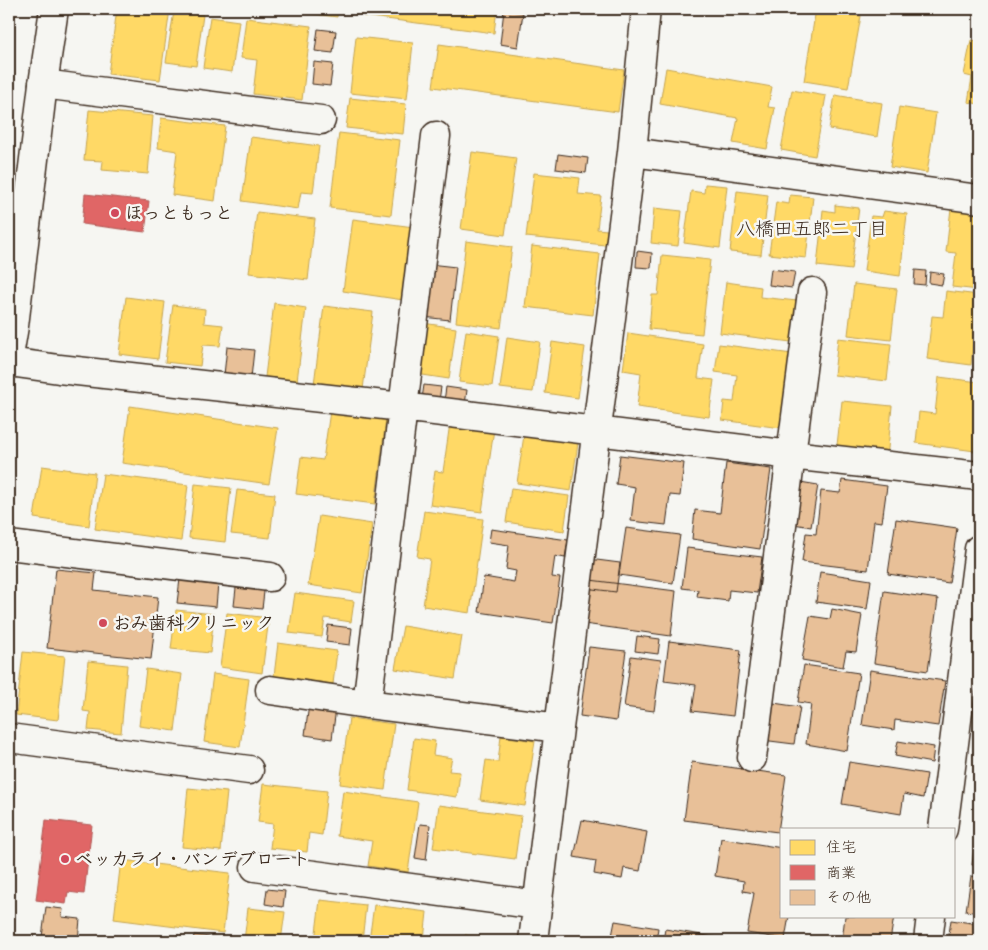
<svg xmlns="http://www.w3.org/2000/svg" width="988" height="950" font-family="Itim,'Klee One',sans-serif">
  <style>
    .homes { fill: #ffd966; stroke: #c4a450 }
    .shops { fill: #e06666; stroke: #ae5450 }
    .building { fill: #e8c098; stroke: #3b2a1e }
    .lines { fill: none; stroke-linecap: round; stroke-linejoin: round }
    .street-casing { stroke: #3b2a1e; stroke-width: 31 }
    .secondary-casing { stroke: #3b2a1e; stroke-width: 31 }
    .street { stroke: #f6f6f2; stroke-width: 28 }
    .secondary { stroke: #f6f6f2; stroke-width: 28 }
    .poi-dot { fill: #d1495b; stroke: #f6f6f2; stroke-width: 2 }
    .labels { text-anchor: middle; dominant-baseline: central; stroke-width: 5; stroke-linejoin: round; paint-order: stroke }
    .poi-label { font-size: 18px; font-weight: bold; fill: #3b2a1e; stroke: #f6f6f2; text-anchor: start }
    .neighbourhood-label { font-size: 19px; fill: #3b2a1e; stroke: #f6f6f2 }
  </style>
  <rect width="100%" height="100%" fill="#f6f6f2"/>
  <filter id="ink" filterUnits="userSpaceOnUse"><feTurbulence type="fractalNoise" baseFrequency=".02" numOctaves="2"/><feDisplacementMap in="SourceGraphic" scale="10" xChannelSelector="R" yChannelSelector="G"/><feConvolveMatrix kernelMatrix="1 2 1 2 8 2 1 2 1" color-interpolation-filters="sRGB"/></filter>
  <g filter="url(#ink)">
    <path class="homes" d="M117,9H170L160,80L108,74Z
      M285,9H338L337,17L285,10Z
      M363,9H497L494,33L363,16Z
      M816,9L861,16L848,88L804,81Z
      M174,11L203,15L196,66L166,62Z
      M210,17L239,21L232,72L203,68Z
      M246,18L311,26L302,100L253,94L257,60L241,58Z
      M356,37L413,43L407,99L350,93Z
      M971,40L979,41V104L968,102L972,77L964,75Z
      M439,44L624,70L618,112L433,87Z
      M666,68L772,87L768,107L775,108L767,149L733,143L738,118L660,104Z
      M792,90L826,96L815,156L781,150Z
      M835,95L882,103L877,137L829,129Z
      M350,98L406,104L403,134L346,128Z
      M899,107L936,113L927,173L890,167Z
      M89,110L153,116L148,174L102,170L103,161L84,160Z
      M161,118L225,126L215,201L172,195L177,151L158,148Z
      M339,133L400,140L391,215L330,208Z
      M251,137L319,146L313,193L301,192L298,209L242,201Z
      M472,152L516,158L505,235L461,229Z
      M534,173L580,178L578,194L601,196L597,229L607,230L605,245L526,237Z
      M705,184L727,186L720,248L684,243L691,191L704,193Z
      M737,191L768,195L761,255L730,252Z
      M790,195L813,197L806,258L769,254L776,202L789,204Z
      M835,205L859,208L851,270L817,266L823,210L835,212Z
      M654,208L682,211L678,246L651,243Z
      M951,208L979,212V290L952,287L956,253L946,252Z
      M884,211L907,214L900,276L864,271L871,216L882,217Z
      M257,212L315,219L308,280L249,273Z
      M353,219L414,227L403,300L343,291Z
      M466,241L512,247L501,328L456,322Z
      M532,246L600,254L593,315L525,307Z
      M662,255L710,260L702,334L649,329L652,295H658Z
      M726,282L761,287L760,297L797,301L791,342L720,333Z
      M854,284L897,289L891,340L848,335Z
      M946,291L979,295V346L973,345L971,365L927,359L932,316L943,317Z
      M126,297L165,302L158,359L119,354Z
      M274,303L306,308L297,381L265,377Z
      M173,305L205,309L204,323L223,325L220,346L203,345L200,366L165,362Z
      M324,306L373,312L362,397L313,392Z
      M423,323L456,328L449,379L416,374Z
      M466,331L499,336L492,386L459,382Z
      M628,333L703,344L698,378L714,380L709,417L637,407L641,373L623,370Z
      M507,337L540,342L533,392L500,388Z
      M838,338L891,344L887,381L834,375Z
      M552,342L585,347L578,398L545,393Z
      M719,344L792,354L781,428L722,420L724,401L734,402L737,375L715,372Z
      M939,377L979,382V418L975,451L916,443L919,412L935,414Z
      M842,401L892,406L887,459L836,454Z
      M130,406L278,428L269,484L122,463Z
      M330,411L386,419L375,504L296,494L301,457L323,460Z
      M450,423L494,429L482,512L430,505L435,471L443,472Z
      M524,435L578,443L571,491L517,483Z
      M42,466L95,473L89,526L34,518Z
      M103,474L188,485L181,541L95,529Z
      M195,484L231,488L225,542L189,538Z
      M511,488L569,496L564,531L506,522Z
      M237,490L275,494L270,538L231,534Z
      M424,511L483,519L470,613L423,606L430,559L417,557Z
      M319,516L372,524L362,593L308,585Z
      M295,593L354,601L351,622L325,618L322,637L289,633Z
      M176,610L214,614L210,653L171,649Z
      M227,613L269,618L262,673L220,667Z
      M403,626L462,636L455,679L395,669Z
      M278,643L337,651L333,684L274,676Z
      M23,652L65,656L58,720L16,715Z
      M88,661L127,665L121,733L88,730L90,712L83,711Z
      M146,669L182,674L175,731L139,726Z
      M213,674L249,679L240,747L204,742Z
      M349,718L394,724L385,790L340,784Z
      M501,736L535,741L525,806L480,800L486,760L498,762Z
      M414,738L435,741L433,755L452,758L449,771L460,772L457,797L407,790Z
      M263,784L327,791L322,835L309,833L307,852L270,848L273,824L258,822Z
      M188,788L227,792L221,851L182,847Z
      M343,791L418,802L408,872L368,866L372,841L337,836Z
      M439,805L521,816L515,859L433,848Z
      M121,860L230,873L223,933L114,919Z
      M320,900L366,905L362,941H315Z
      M374,905L427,912L424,940L431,941H369Z
      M248,908L285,912L281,941H244Z
      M465,935L508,941H464Z"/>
    <path class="shops" d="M85,194L149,201L145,232L82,224Z
      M46,820L92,825L84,894L68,892L66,904L36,900Z"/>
    <path class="building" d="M504,10L523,13L518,47L500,44Z
      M318,29L336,31L333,53L315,51Z
      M314,62L333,64L330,86L312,84Z
      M558,154L588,158L586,173L556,169Z
      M637,251L652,253L651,268L636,267Z
      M429,264L456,267L450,320L423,317Z
      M771,269L795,272L792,288L769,285Z
      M915,270L926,271L925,285L914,284Z
      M930,272L944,274L942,285L929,283Z
      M227,347L254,350L251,378L224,375Z
      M424,385L441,387L438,408L421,406Z
      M446,387L467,390L464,412L443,409Z
      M620,455L684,463L680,496L670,495L666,525L631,521L635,487L616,484Z
      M726,463L771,469L760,549L692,539L695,510L720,513Z
      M842,480L887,486L882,522L874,521L868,570L802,562L806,533L816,534L821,491L840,493Z
      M794,481L818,485L811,527L788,523Z
      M896,519L957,528L949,583L888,574Z
      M626,528L680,535L673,583L619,575Z
      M491,529L568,540L565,558L555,556L552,577L560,578L553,623L479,612L484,577L514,582L516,571L506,569L509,545L489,542Z
      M687,548L762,557L757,593L729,590L728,601L697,597L698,590L682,588Z
      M589,559L620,563L616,592L585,588Z
      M56,569L96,573L94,590L158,597L151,659L47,648Z
      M820,572L871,580L867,609L816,602Z
      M180,579L218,583L216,607L177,603Z
      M237,579L265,583L262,609L234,606Z
      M590,580L676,591L671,636L584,624Z
      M884,591L938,599L928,671L874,663Z
      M832,609L862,615L856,652L846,651L843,667L802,660L810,616L830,619Z
      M328,625L352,628L350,645L326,642Z
      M637,636L660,639L658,654L635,651Z
      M669,641L741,650L733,716L692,711L696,685L664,681Z
      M589,647L626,651L616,721L580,716Z
      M631,656L661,660L654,711L624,707Z
      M804,665L859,673L847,751L806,744L811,704L798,702Z
      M870,670L945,681L938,726L895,720L894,730L862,725Z
      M767,702L800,707L794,744L762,740Z
      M309,704L336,708L332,739L305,735Z
      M898,741L934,747L932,763L895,756Z
      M692,762L786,775L778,832L684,820Z
      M849,762L927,774L923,798L904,794L901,814L842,804Z
      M582,820L647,832L640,871L624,868L622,879L594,874L596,861L574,857Z
      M420,824L430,825L426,860L415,858Z
      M976,830H979V866L972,865Z
      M721,838L782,848V916H789L785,939L747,933L754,893L743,891L744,881L715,876Z
      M971,876L979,877V913L966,911Z
      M267,889L285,891L283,907L265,904Z
      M46,907L63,909L62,917L80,919L78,941L42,937Z
      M845,916H894L890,941H842Z
      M951,920L979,924V941H948Z
      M615,921L658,928L656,941H611Z
      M665,929L738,941H663Z
      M194,935L225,939V941H193Z"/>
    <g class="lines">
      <defs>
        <path id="street" d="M43,84L321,120
          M632,152L979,199
          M9,362L59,369L402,407L791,455L979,476
          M9,545L270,577
          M270,690L367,704L559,728
          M367,704L436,136
          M9,738L249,770
          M752,758L812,292
          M943,829L979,549
          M255,867L538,905
          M533,941L559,728L632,152L646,9
          M928,941L931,916"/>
        <path id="secondary" d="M9,356L14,326L43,84L54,9"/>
      </defs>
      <use href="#street" class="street-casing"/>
      <use href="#secondary" class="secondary-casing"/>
      <use href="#street" class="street"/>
      <use href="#secondary" class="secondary"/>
    </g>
  </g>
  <g class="poi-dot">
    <circle cx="115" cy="213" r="5"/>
    <circle cx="103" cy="623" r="5"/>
    <circle cx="65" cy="859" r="5"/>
  </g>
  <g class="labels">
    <g class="poi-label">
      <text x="125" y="213">ほっともっと</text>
      <text x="113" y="623">おみ歯科クリニック</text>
      <text x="75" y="859">ベッカライ・バンデブロート</text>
    </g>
    <g class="neighbourhood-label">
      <text x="812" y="228">八橋田五郎二丁目</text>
    </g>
  </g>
  <rect width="988" height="950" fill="none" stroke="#f6f6f2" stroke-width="30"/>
  <rect x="15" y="15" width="958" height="920" fill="none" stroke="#3b2a1e" stroke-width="2" filter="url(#ink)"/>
  <rect x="780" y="828" width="175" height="90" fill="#f6f6f2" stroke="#aba49d"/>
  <rect x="790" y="840" width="25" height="15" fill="#ffd966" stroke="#aba49d"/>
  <text x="826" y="852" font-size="15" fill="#3b2a1e">住宅</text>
  <rect x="790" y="865" width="25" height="15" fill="#e06666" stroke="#aba49d"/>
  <text x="826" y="878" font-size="15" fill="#3b2a1e">商業</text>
  <rect x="790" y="890" width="25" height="15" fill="#e8c098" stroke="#aba49d"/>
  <text x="826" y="902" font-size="15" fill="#3b2a1e">その他</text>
</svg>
